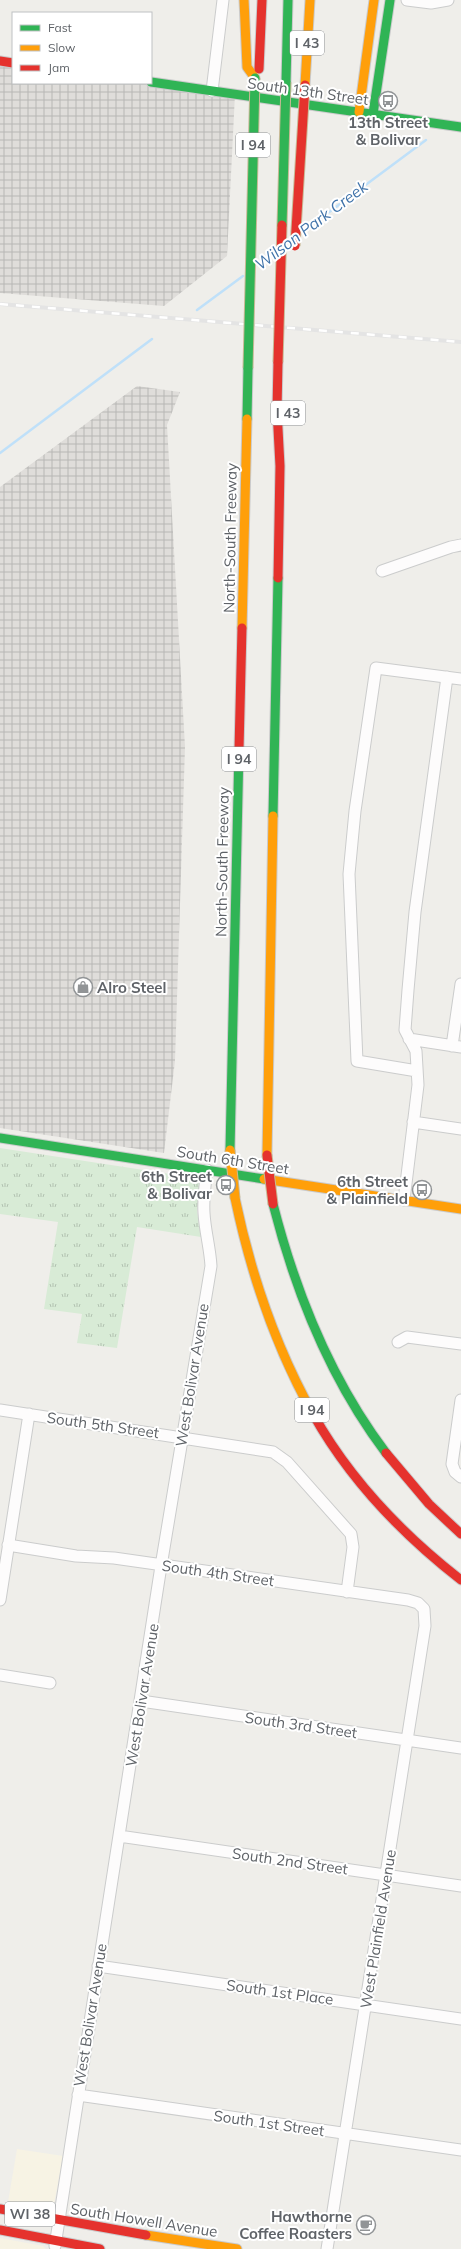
<svg xmlns="http://www.w3.org/2000/svg" width="461" height="2249" font-family="Mulish,sans-serif">
  <style>
    .commercial { fill: #f7f3e4 }
    .industrial { fill: url(#industrial-grid) }
    .grass { fill: url(#grass-tufts) }
    .lines { fill: none; stroke-linecap: round; stroke-linejoin: round }
    .stream { stroke: #bfe0f9; stroke-width: 2.5 }
    .street-casing { stroke: #cbcccc; stroke-width: 13 }
    .fast-casing { stroke: #cacacb; stroke-width: 11 }
    .slow-casing { stroke: #cacacb; stroke-width: 11 }
    .jam-casing { stroke: #cacacb; stroke-width: 11 }
    .street { stroke: #fdfcfc; stroke-width: 11 }
    .fast { stroke: #30b455; stroke-width: 9 }
    .slow { stroke: #ff9f0a; stroke-width: 9 }
    .jam { stroke: #e5322d; stroke-width: 9 }
    .rail-casing { stroke: #e4e4e4; stroke-width: 4 }
    .rail { stroke: #fff; stroke-width: 2.5; stroke-dasharray: 8; stroke-linecap: butt }
    .fast-bridge-casing { stroke: #c8b996; stroke-width: 11; stroke-linecap: butt }
    .slow-bridge-casing { stroke: #c8b996; stroke-width: 11; stroke-linecap: butt }
    .jam-bridge-casing { stroke: #c8b996; stroke-width: 11; stroke-linecap: butt }
    .fast-bridge { stroke: #30b455; stroke-width: 9 }
    .slow-bridge { stroke: #ff9f0a; stroke-width: 9 }
    .jam-bridge { stroke: #e5322d; stroke-width: 9 }
    .labels { text-anchor: middle; dominant-baseline: central; stroke-width: 4; stroke-linejoin: round; paint-order: stroke }
    .shield { fill: #fff; stroke: #8f9295; stroke-width: 1 }
    .shield-label { font-size: 14px; font-weight: bold; fill: #5f6368 }
    .street-label { font-size: 15px; fill: #5f6368; stroke: #fff }
    .poi-label { font-size: 15px; font-weight: bold; fill: #5f6368; stroke: #fff; text-anchor: end }
    .water-label { font-size: 16px; font-style: italic; fill: #4174aa; stroke: #fff }
  </style>
  <defs>
    <pattern id="industrial-grid" width="8" height="8" patternUnits="userSpaceOnUse"><rect width="8" height="8" fill="#dfddda"/><path d="M0 4h8M4 0v8" fill="none" stroke="#b8b7b5"/></pattern>
    <pattern id="grass-tufts" width="24" height="20" patternUnits="userSpaceOnUse"><rect width="24" height="20" fill="#d8ebd6"/><path d="M3 7l-1-3M5 7V3M7 7l1-3M15 17l-1-3M17 17v-4M19 17l1-3" fill="none" stroke="#b2c2b1"/></pattern>
  </defs>
  <rect width="100%" height="100%" fill="#efeeea"/>
  <path class="commercial" d="M17,2149L63,2156L54,2204L50,2209L8,2202Z
    M0,2238L43,2246L46,2249H0Z"/>
  <path class="industrial" d="M0,61L13,63V83H151L235,94L227,256L164,306L0,293Z
    M137,386L180,392L167,425L185,747L175,1061L164,1153L0,1128V487Z"/>
  <path class="grass" d="M0,1148L196,1178L200,1181L197,1211L201,1237L137,1227L117,1348L77,1343L82,1314L44,1309L58,1222L0,1214Z"/>
  <g class="lines">
    <path class="stream" d="M305,230L426,140
      M258,265L273,254
      M197,310L243,276
      M0,453L152,339"/>
    <defs>
      <path id="street" d="M407,0L431,3L448,0
        M212,91L223,0
        M382,571L451,547L461,545
        M409,1039L461,1047
        M452,1046L461,984
        M417,1071L357,1061L349,874L355,811L376,668L461,679
        M413,1122L461,1129
        M404,1200L418,1085L416,1051L405,1030L408,990L415,912L447,677
        M398,1342L407,1337L461,1344
        M461,1400L452,1464L455,1472L461,1477
        M0,1410L273,1452L287,1462L351,1534L353,1547L347,1592
        M8,1545L76,1556L114,1558L408,1600L418,1603L424,1609L425,1626L327,2249
        M0,1600L29,1414
        M0,1675L50,1683
        M141,1701L461,1748
        M119,1836L461,1886
        M98,1966L461,2019
        M78,2095L461,2150
        M55,2246L161,1566L211,1266C210,1248 205,1231 204,1213C203,1198 205,1184 207,1170"/>
      <path id="fast" d="M151,82L461,127
        M286,82L288,0
        M373,114L390,0
        M247,419L248,368
        M273,816L278,578
        M0,1138L264,1179
        M230,1150L239,749
        M273,1204C296,1294 330,1379 386,1453"/>
      <path id="slow" d="M244,0L247,67L255,78
        M305,85L310,0
        M359,112L374,0
        M242,628L247,419
        M267,1155L273,816
        M264,1179L461,1209
        M235,1198C251,1275 275,1346 313,1414
        M146,2235L237,2249"/>
      <path id="jam" d="M0,61L13,63
        M259,69L262,0
        M278,578L280,466L277,410L278,362
        M239,749L242,628
        M313,1414C350,1480 402,1534 461,1580
        M386,1453L429,1504L461,1534
        M0,2209L146,2235
        M0,2230L100,2249"/>
    </defs>
    <use href="#street" class="street-casing"/>
    <use href="#fast" class="fast-casing"/>
    <use href="#slow" class="slow-casing"/>
    <use href="#jam" class="jam-casing"/>
    <use href="#street" class="street"/>
    <use href="#fast" class="fast"/>
    <use href="#slow" class="slow"/>
    <use href="#jam" class="jam"/>
    <defs>
      <path id="rail" d="M0,304L461,342"/>
    </defs>
    <use href="#rail" class="rail-casing"/>
    <use href="#rail" class="rail"/>
    <defs>
      <path id="fast-bridge" d="M282,225L286,82
        M248,368L255,78"/>
      <path id="slow-bridge" d="M230,1150L235,1198"/>
      <path id="jam-bridge" d="M295,246L305,85
        M278,362L282,225
        M267,1155L273,1204"/>
    </defs>
    <use href="#fast-bridge" class="fast-bridge-casing"/>
    <use href="#slow-bridge" class="slow-bridge-casing"/>
    <use href="#jam-bridge" class="jam-bridge-casing"/>
    <use href="#fast-bridge" class="fast-bridge"/>
    <use href="#slow-bridge" class="slow-bridge"/>
    <use href="#jam-bridge" class="jam-bridge"/>
  </g>
  <defs>
    <symbol id="bus-ring" viewBox="-11 -11 22 22"><circle r="9.5" fill="#fff" stroke="#919496" stroke-width="1.5"/><path d="M-5-6H5V4H4V6H2V4H-2V6H-4V4H-5ZM-3.5-4V0h7V-4ZM-3.5 1.2v1.5H-2V1.2ZM2 1.2v1.5H3.5V1.2Z" fill="#919496"/></symbol>
    <symbol id="shop-ring" viewBox="-11 -11 22 22"><circle r="9.5" fill="#fff" stroke="#919496" stroke-width="1.5"/><path d="M-5-2.5h2.3a2.7 3.5 0 0 1 5.4 0H5L5.5 6h-11ZM-1.5-2.5h3a1.5 2.3 0 0 0-3 0Z" fill="#919496"/></symbol>
    <symbol id="cafe-ring" viewBox="-11 -11 22 22"><circle r="9.5" fill="#fff" stroke="#919496" stroke-width="1.5"/><path d="M-5.5-4.5H6V0H3Q3 3.5 0 3.5H-2.5Q-5.5 3.5-5.5 0ZM3-3.2v2h1.7v-2ZM-6 4.5H4V6H-6Z" fill="#919496"/></symbol>
  </defs>
  <g fill-rule="evenodd">
    <use href="#bus-ring" x="377" y="90" width="22" height="22"/>
    <use href="#shop-ring" x="72" y="976" width="22" height="22"/>
    <use href="#bus-ring" x="215" y="1174" width="22" height="22"/>
    <use href="#bus-ring" x="411" y="1179" width="22" height="22"/>
    <use href="#cafe-ring" x="355" y="2214" width="22" height="22"/>
  </g>
  <g class="labels">
    <g class="shield">
      <rect x="290" y="31" width="34" height="24" rx="3"/>
      <rect x="236" y="133" width="34" height="24" rx="3"/>
      <rect x="271" y="401" width="34" height="24" rx="3"/>
      <rect x="222" y="747" width="34" height="24" rx="3"/>
      <rect x="295" y="1398" width="34" height="24" rx="3"/>
      <rect x="5" y="2202" width="50" height="24" rx="3"/>
    </g>
    <g class="shield-label">
      <text x="307" y="43">I 43</text>
      <text x="253" y="145">I 94</text>
      <text x="288" y="413">I 43</text>
      <text x="239" y="759">I 94</text>
      <text x="312" y="1410">I 94</text>
      <text x="30" y="2214">WI 38</text>
    </g>
    <g class="street-label">
      <text transform="translate(308 91) rotate(8)">South 13th Street</text>
      <text transform="translate(230 538) rotate(-89)">North-South Freeway</text>
      <text transform="translate(222 862) rotate(-89)">North-South Freeway</text>
      <text transform="translate(233 1160) rotate(9)">South 6th Street</text>
      <text transform="translate(192 1375) rotate(-81)">West Bolivar Avenue</text>
      <text transform="translate(103 1425) rotate(8)">South 5th Street</text>
      <text transform="translate(218 1573) rotate(8)">South 4th Street</text>
      <text transform="translate(142 1695) rotate(-81)">West Bolivar Avenue</text>
      <text transform="translate(301 1725) rotate(8)">South 3rd Street</text>
      <text transform="translate(290 1861) rotate(8)">South 2nd Street</text>
      <text transform="translate(378 1929) rotate(-81)">West Plainfield Avenue</text>
      <text transform="translate(280 1992) rotate(8)">South 1st Place</text>
      <text transform="translate(90 2015) rotate(-81)">West Bolivar Avenue</text>
      <text transform="translate(269 2123) rotate(8)">South 1st Street</text>
      <text transform="translate(144 2220) rotate(9)">South Howell Avenue</text>
    </g>
    <g class="poi-label">
      <text x="388" y="122" text-anchor="middle">13th Street<tspan x="388" dy="17">&amp; Bolivar</tspan></text>
      <text x="97" y="987" text-anchor="start">Alro Steel</text>
      <text x="212" y="1176">6th Street<tspan x="212" dy="17">&amp; Bolivar</tspan></text>
      <text x="408" y="1181">6th Street<tspan x="408" dy="17">&amp; Plainfield</tspan></text>
      <text x="352" y="2216">Hawthorne<tspan x="352" dy="17">Coffee Roasters</tspan></text>
    </g>
    <g class="water-label">
      <text transform="translate(311 225) rotate(-37)">Wilson Park Creek</text>
    </g>
  </g>
  <rect x="12" y="12" width="140" height="72" fill="#ffffff" stroke="#bfc1c3"/>
  <rect x="20" y="25" width="20" height="6" fill="#30b455" stroke="#bfc1c3"/>
  <text x="48" y="32" font-size="12" fill="#5f6368">Fast</text>
  <rect x="20" y="45" width="20" height="6" fill="#ff9f0a" stroke="#bfc1c3"/>
  <text x="48" y="52" font-size="12" fill="#5f6368">Slow</text>
  <rect x="20" y="65" width="20" height="6" fill="#e5322d" stroke="#bfc1c3"/>
  <text x="48" y="72" font-size="12" fill="#5f6368">Jam</text>
</svg>
